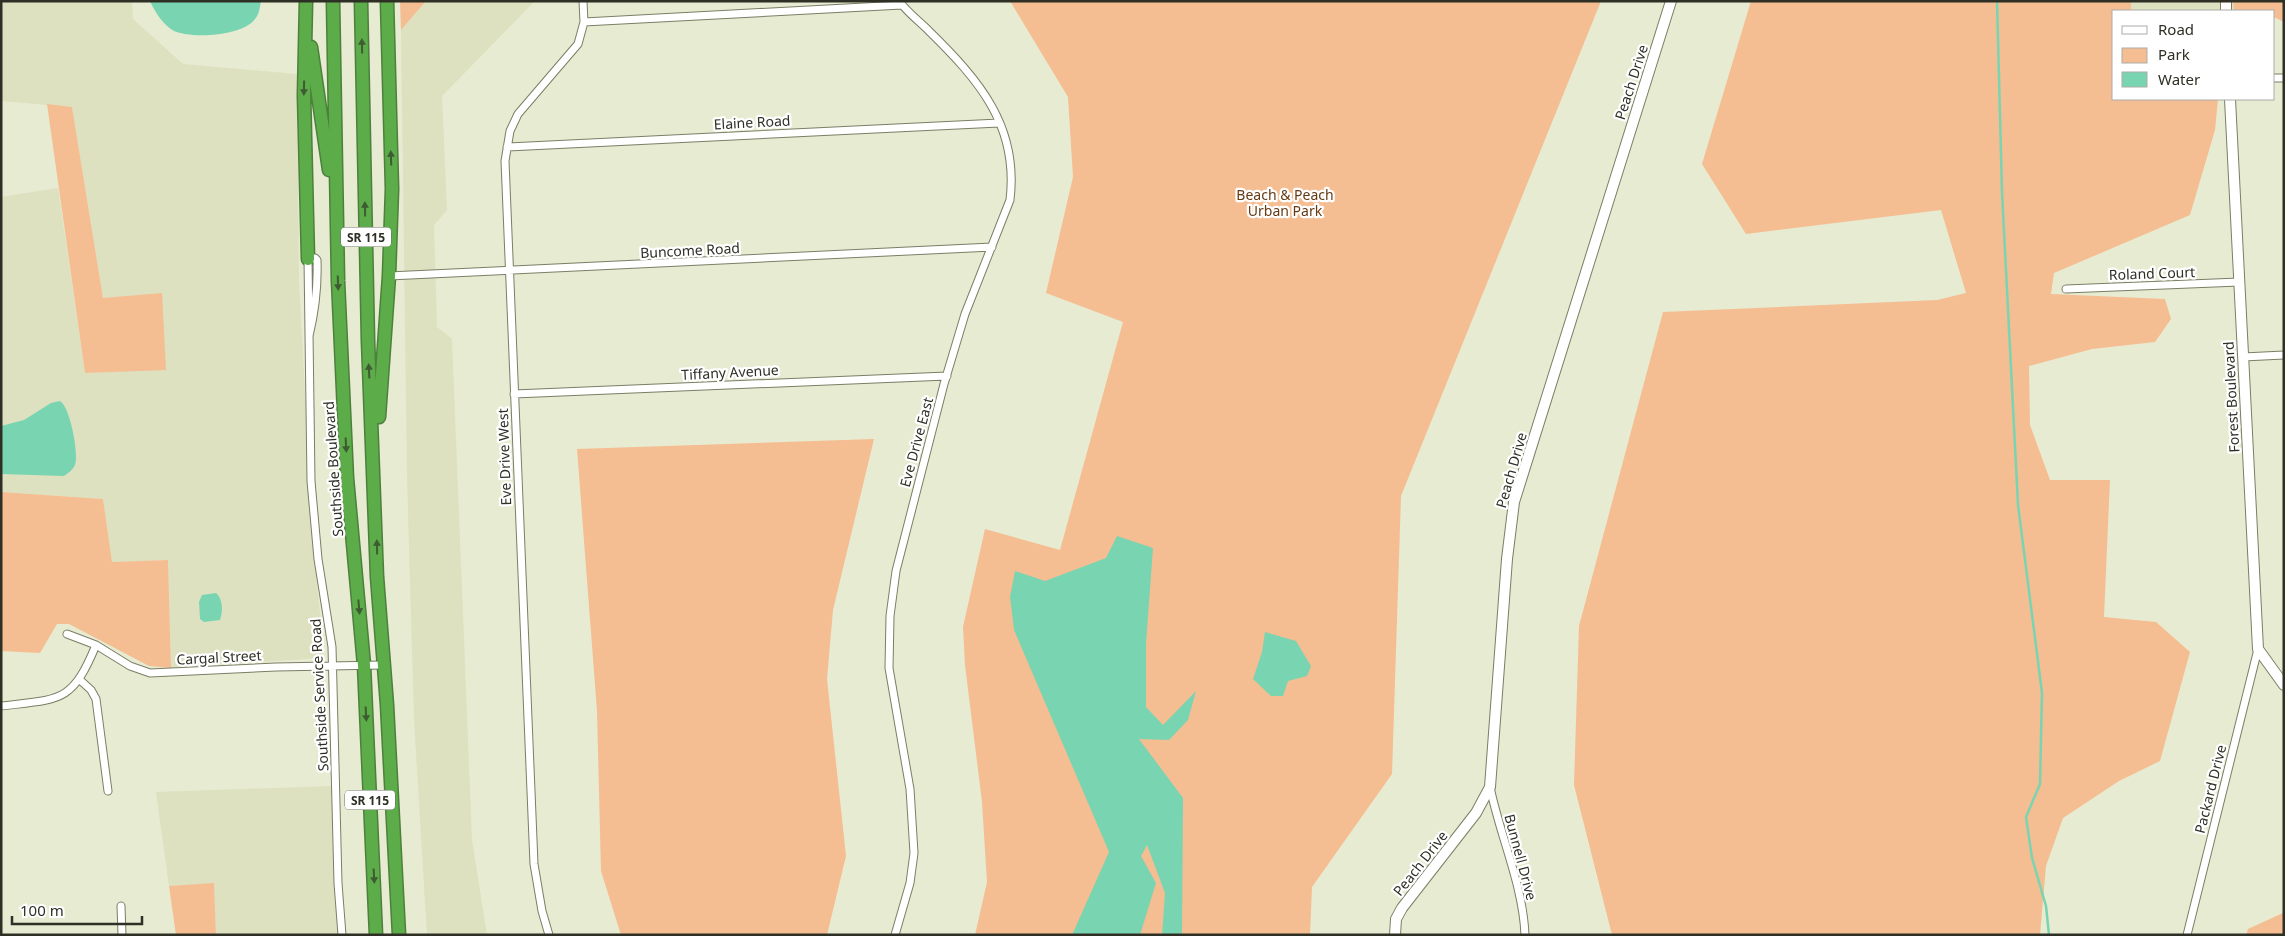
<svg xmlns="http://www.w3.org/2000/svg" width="2285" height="936" font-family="'Noto Sans',sans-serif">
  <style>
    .built { fill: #dde1c0 }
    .green { fill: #f5bd92 }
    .water { fill: #79d4b1 }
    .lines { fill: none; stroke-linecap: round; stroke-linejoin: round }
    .stream { stroke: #79d4b1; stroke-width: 2.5 }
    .street-casing { stroke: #7b7e66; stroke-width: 9 }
    .secondary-casing { stroke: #7b7e66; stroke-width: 12 }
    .highway-casing { stroke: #4d803d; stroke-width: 15 }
    .street { stroke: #fff; stroke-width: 7 }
    .secondary { stroke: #fff; stroke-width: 10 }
    .highway { stroke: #5dac4a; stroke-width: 12 }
    .oneway { fill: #3e5b32 }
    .labels { text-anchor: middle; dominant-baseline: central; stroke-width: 4.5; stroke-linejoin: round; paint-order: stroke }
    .shield { fill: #fff; stroke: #6d6d66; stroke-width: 1 }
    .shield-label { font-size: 12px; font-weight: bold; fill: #2e2f25 }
    .street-label { font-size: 14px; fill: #2e2f25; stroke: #fff }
    .park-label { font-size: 14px; fill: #643a13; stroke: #fff }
  </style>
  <rect width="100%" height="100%" fill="#e7ebd1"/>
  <path class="built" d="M1,1H132L133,19L183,64L297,74L299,282L314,555L324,653L319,658L171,668L168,560L112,562L103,499L1,492V197L58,188L85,373L166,369L103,298L72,107L1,101Z
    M426,1H535L442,96L447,210L434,225L437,327L452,339L472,840L487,935H427L414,720L407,476L401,30Z
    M2131,1H2233L2234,11H2131Z
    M333,786L340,935H216L214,884L169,886L156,792Z"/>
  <path class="green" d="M400,1H426L401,30Z
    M1010,1H1601L1401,496L1392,774L1312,887L1310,935H975L987,882L982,802L965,665L963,627L985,529L1060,550L1123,322L1046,293L1073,177L1068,97Z
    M1751,1H2131V11H2114V99H2218L2215,130L2190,215L2054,273L2051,294L2165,299L2171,319L2155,342L2092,349L2029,366L2030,425L2050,480H2110L2104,617L2156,622L2190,652L2160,761L2119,781L2063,818L2046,866L2040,935H1612L1574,785L1579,626L1663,312L1937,300L1966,293L1941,210L1746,234L1702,164Z
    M2233,1H2284V22L2274,17V11H2234Z
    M47,104L72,107L103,298L162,293L166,370L85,373Z
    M874,439L833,610L827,679L846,856L827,935H621L601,871L597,711L577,449Z
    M1,492L103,499L112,562L168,560L171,668L149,666L69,624H57L40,653L1,651Z
    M214,883L216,935H176L169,886Z
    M2284,907V935H2246L2248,929L2283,913Z"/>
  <path class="water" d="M150,1H261C260,7 259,15 255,19C243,36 192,39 174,31C163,25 155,12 150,1Z
    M60,401C70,407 79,453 75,465C72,471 68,473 64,476L1,474V426L24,420L51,403Z
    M1117,536L1153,548L1146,644V707L1163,725L1196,691L1188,720L1169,740L1139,739L1183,798L1182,935H1162L1165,893L1147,845L1141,856L1156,883L1140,935H1072L1109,852L1014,630L1010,597L1015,571L1045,581L1106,558Z
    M216,593C223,599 223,611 220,620L204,622L200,619L199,602L202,595Z
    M1265,632L1296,641L1311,666L1307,676L1288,681L1283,696H1271L1253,679L1262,652Z"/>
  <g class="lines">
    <path class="stream" d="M1997,1L2002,192L2018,505L2042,693L2040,784L2026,817L2032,858L2046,906L2049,935"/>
    <defs>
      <path id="street" d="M584,22L902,5
        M2274,78H2284
        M507,147L999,123
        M389,276L992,247
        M2066,289L2239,282
        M309,336C315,311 318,286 317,260L315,258L308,259L311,481L318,559L332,647L338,883L342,935
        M2243,357L2284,355
        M514,394L947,376
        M67,634L96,645L130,666L150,673L276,667L383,665
        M80,680L91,690L96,699L108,791
        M1,706C61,699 72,703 96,645
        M1490,787C1500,836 1523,885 1525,935
        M121,906L122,935
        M549,935L542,911L534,864L505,161L510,131L518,114L578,44L584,22L583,1
        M895,935L910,883L914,853L910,789L889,668L890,616L896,571L944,384L965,314L1010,200C1019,126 979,80 929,31C919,21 908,13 899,1
        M2187,935L2258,649"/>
      <path id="secondary" d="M2226,1V11
        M2230,99L2258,649L2284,685
        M1395,935L1396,919L1402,908L1476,813L1490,787L1507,559L1514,502L1671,1"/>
      <path id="highway" d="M306,1L304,95L308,259
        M333,1L338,281L347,478L364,665L376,935
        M361,1L368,341L377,577L387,705L399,935
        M311,47L329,170
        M379,417L389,276L392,189L387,1"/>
    </defs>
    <use href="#street" class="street-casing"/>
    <use href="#secondary" class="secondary-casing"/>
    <use href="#highway" class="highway-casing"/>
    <use href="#street" class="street"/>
    <use href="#secondary" class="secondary"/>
    <use href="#highway" class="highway"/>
  </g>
  <defs><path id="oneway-solid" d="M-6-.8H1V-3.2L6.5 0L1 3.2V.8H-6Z" transform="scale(1.25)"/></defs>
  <g class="oneway">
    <use href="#oneway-solid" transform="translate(362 46) rotate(-91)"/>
    <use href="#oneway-solid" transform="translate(304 88) rotate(91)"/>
    <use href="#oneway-solid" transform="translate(391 158) rotate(-92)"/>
    <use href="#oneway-solid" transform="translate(365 209) rotate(-91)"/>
    <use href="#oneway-solid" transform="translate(338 283) rotate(88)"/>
    <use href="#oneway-solid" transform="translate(369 371) rotate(-93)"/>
    <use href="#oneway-solid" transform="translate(346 445) rotate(87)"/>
    <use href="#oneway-solid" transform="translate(377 547) rotate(-91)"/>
    <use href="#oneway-solid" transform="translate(359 607) rotate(85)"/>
    <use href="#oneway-solid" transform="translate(366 714) rotate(87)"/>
    <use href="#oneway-solid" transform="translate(374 876) rotate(87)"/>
  </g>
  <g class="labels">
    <g class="shield">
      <rect x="341" y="227.5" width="50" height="19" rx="4"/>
      <rect x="345" y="790.5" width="50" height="19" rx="4"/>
    </g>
    <g class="shield-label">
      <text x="366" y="237">SR 115</text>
      <text x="370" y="800">SR 115</text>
    </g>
    <g class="street-label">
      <text transform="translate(1631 82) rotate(-72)">Peach Drive</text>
      <text transform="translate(752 122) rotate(-3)">Elaine Road</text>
      <text transform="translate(690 250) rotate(-3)">Buncome Road</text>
      <text transform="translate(2152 273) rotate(-2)">Roland Court</text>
      <text transform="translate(730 372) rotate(-3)">Tiffany Avenue</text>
      <text transform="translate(2231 397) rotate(-93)">Forest Boulevard</text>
      <text transform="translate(916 442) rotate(-75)">Eve Drive East</text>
      <text transform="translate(504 457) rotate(-92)">Eve Drive West</text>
      <text transform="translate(333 469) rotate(-94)">Southside Boulevard</text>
      <text transform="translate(1511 470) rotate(-74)">Peach Drive</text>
      <text transform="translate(219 657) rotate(-3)">Cargal Street</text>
      <text transform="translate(319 695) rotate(-93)">Southside Service Road</text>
      <text transform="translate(2210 789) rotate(-76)">Packard Drive</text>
      <text transform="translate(1521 857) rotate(75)">Bunnell Drive</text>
      <text transform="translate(1420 863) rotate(-52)">Peach Drive</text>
    </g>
    <g class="park-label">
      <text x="1285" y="194">Beach &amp; Peach<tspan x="1285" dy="16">Urban Park</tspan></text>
    </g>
  </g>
  <rect width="2285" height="936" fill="none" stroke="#2e2f25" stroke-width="5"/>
  <rect x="2112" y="10" width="162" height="90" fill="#ffffff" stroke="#abaca8"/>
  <rect x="2122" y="26" width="25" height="8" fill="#ffffff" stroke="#abaca8"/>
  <text x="2158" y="35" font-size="15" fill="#2e2f25">Road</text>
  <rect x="2122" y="48" width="25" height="15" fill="#f5bd92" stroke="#abaca8"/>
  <text x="2158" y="60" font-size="15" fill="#2e2f25">Park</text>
  <rect x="2122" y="72" width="25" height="15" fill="#79d4b1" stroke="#abaca8"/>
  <text x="2158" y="85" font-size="15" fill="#2e2f25">Water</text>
  <path d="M12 916v8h130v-8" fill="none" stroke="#2e2f25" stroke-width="2.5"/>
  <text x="20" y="916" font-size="15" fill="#2e2f25" stroke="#ffffff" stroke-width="4" paint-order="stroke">100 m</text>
</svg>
